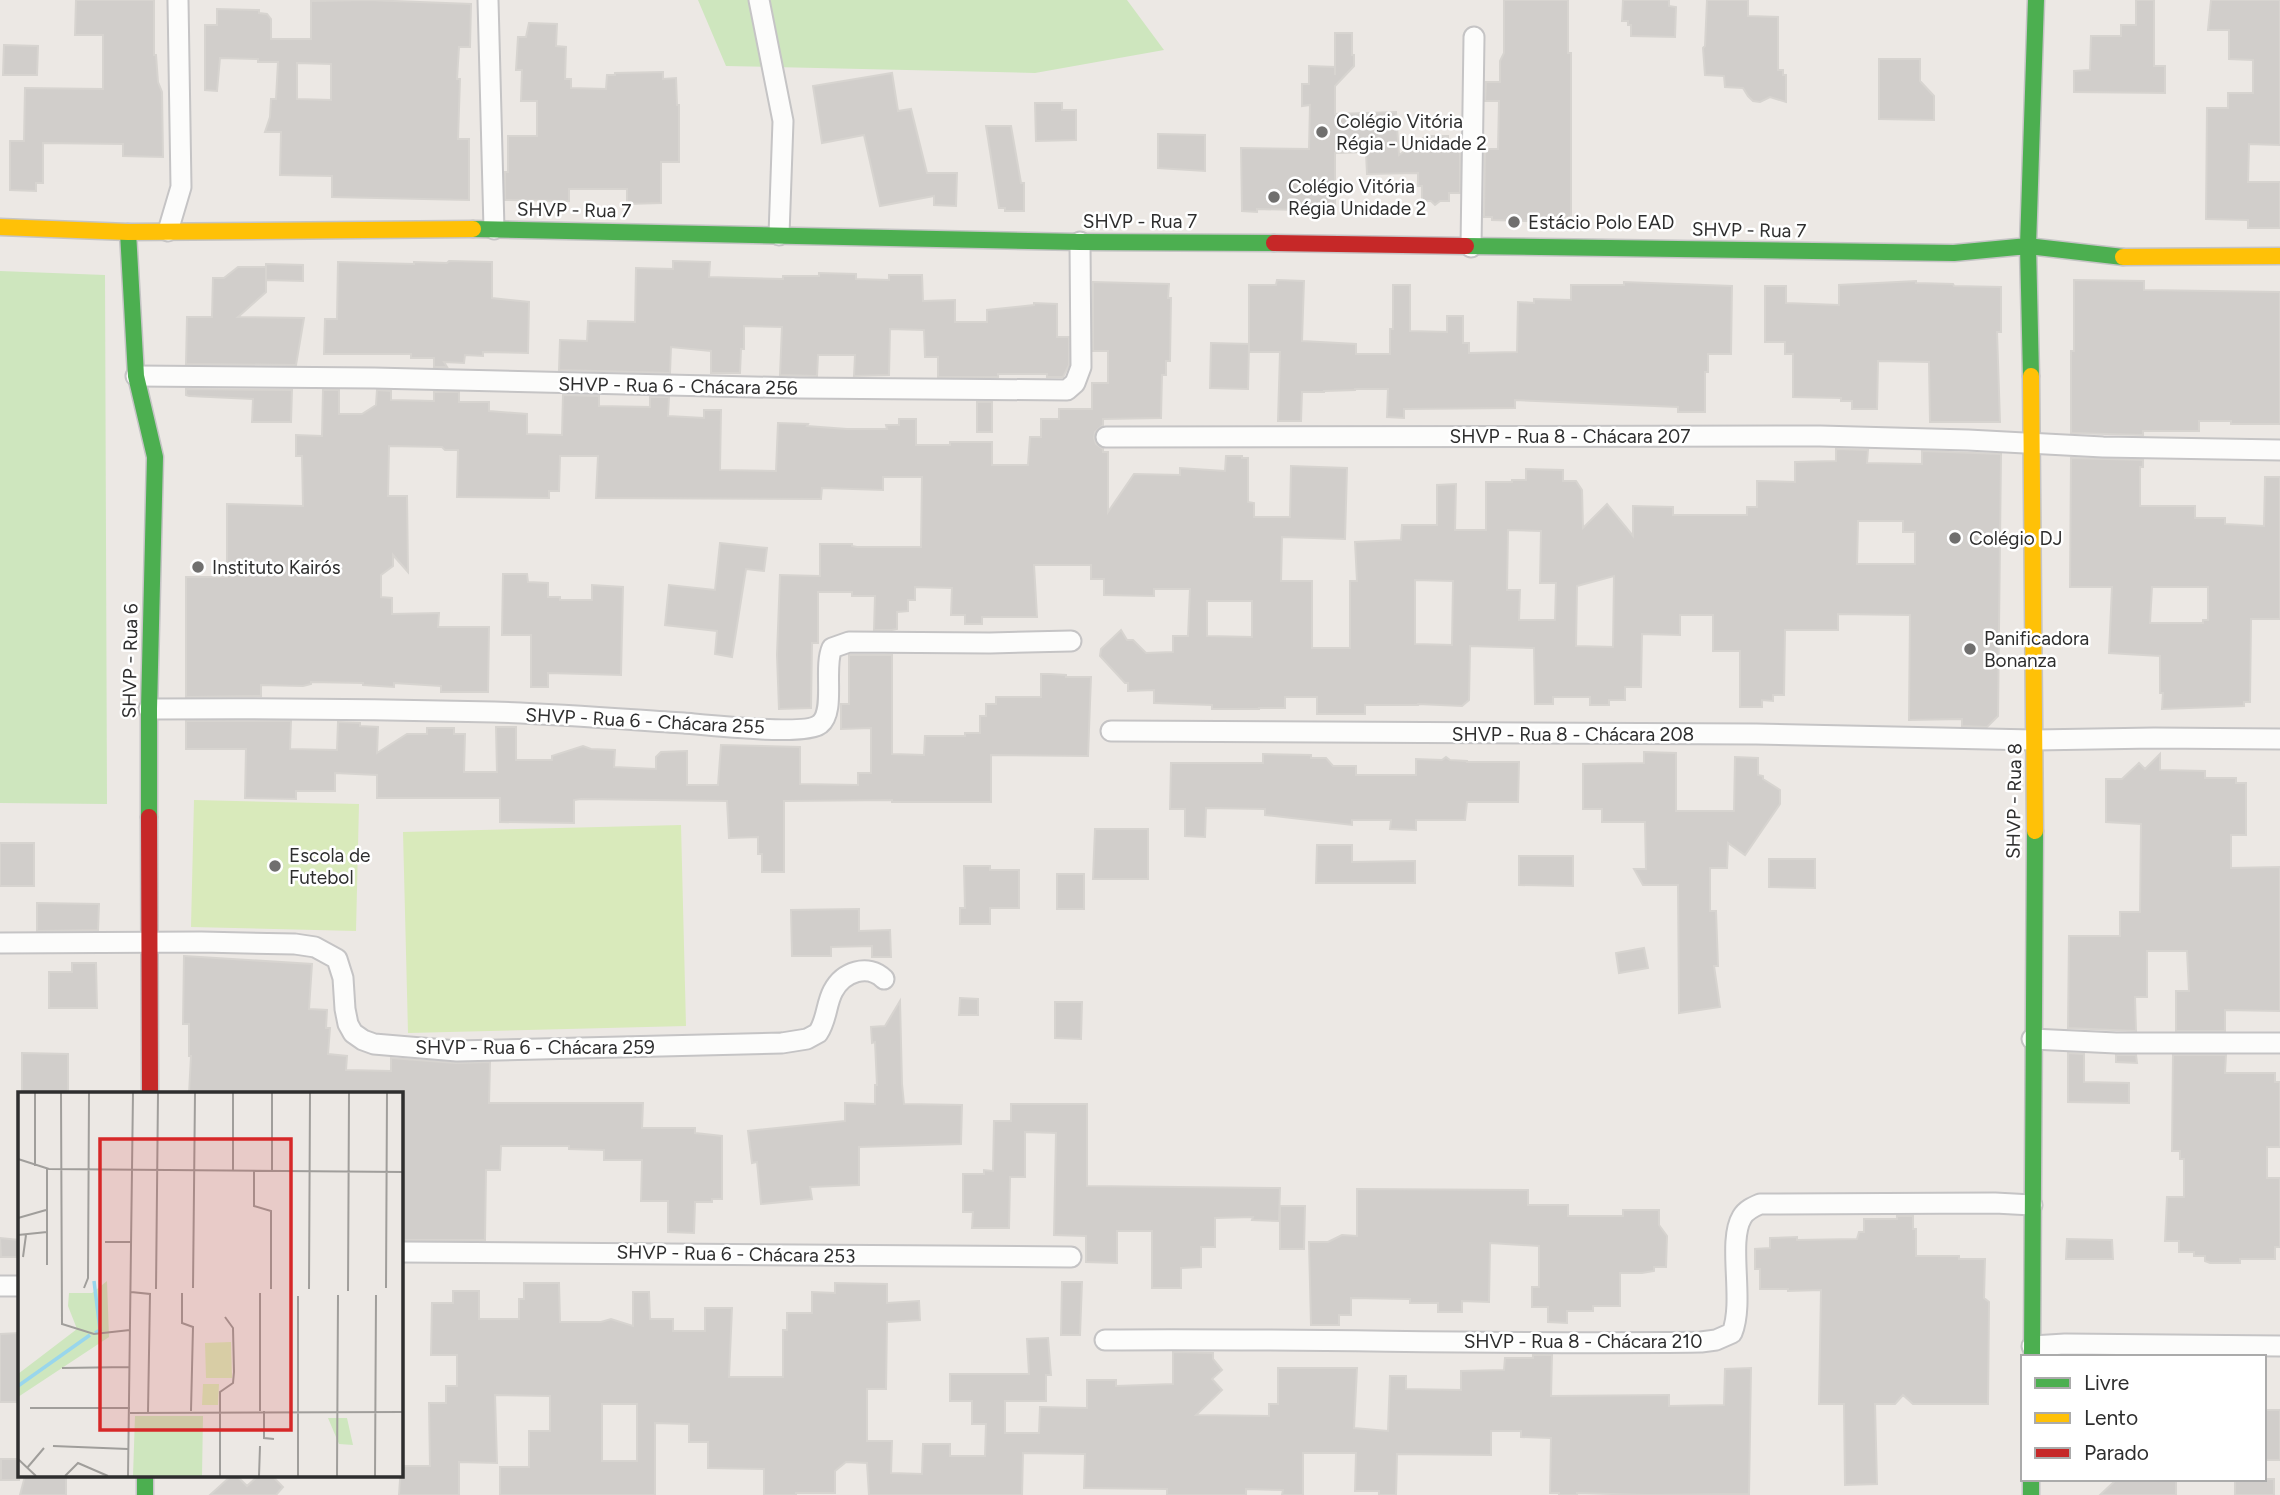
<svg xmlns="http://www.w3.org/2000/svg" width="2280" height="1495" font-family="Figtree,sans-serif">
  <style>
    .green { fill: #cee6be }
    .pitch { fill: #d9eabb }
    .building { fill: #d1cecb; stroke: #d7d4d0; stroke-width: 2; fill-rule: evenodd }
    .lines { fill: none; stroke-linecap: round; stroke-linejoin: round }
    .street-casing { stroke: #c5c4c5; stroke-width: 23 }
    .fast-casing { stroke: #c5c4c5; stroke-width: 19 }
    .slow-casing { stroke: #c5c4c5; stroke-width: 19 }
    .jam-casing { stroke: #c5c4c5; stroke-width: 19 }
    .street { stroke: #fcfcfb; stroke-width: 19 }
    .fast { stroke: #4caf50; stroke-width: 16 }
    .slow { stroke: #ffc107; stroke-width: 16 }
    .jam { stroke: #c62828; stroke-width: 16 }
    .poi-dot { fill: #706f6e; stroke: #fff; stroke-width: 2.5 }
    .labels { text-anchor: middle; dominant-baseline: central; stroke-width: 5; stroke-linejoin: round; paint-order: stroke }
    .poi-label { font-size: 19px; fill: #2e2e2e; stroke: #fff; text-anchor: start }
    .street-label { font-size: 19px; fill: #2e2e2e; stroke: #fff }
    .inset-river { fill: none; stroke: #99d6ec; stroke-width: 3.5 }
    .inset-road { fill: none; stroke: #a09e9b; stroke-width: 2 }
    .view { fill: #d62828; fill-opacity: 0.15; stroke: #d62828; stroke-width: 3.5 }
    .inset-edge { fill: none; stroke: #2e2e2e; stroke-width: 3.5 }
  </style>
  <rect width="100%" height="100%" fill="#ece8e4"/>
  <path class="green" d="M698,0H1127L1164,50L1035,73L726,66Z
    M0,271L105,275L107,804L0,803Z"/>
  <path class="pitch" d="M194,800L359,804L356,931L191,927Z
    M681,825L686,1026L408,1033L403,832Z"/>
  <path class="building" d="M76,0H154V55H156L158,82L162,92L163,157L123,156V144L43,143V183H36V191L10,190V141H24L25,88L103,89V35H75Z
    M368,0L471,4L470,47H459L457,79H460L458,139H469V200L332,197V176L280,175L281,132H265L270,117L271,99H276L278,62H258V59L220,58L217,91L205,90V25H217V9L259,10V13L267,14L271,19V39H311V1ZM297,63L331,64V100L297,99Z
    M1504,0H1568V53H1571V218H1563V222L1492,220V217H1484L1485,149H1498L1499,101H1485L1486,82H1500V61L1504,53Z
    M1623,0H1669V6L1676,7L1675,37L1631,36V25H1628V21H1622Z
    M1707,0H1748V16L1778,17V70H1783V75H1786V102L1770,97L1760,102L1753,101L1748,96L1743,88L1725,87L1724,76L1705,75L1703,48L1705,46Z
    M2136,0H2154V66H2165V93L2074,92V71L2090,70L2091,36H2121V25H2136Z
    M2211,0H2280V145L2249,144L2248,182H2280V228H2248V220L2206,219L2207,108H2228V93H2253V60L2229,59V30H2208Z
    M529,23L557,24L556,46L566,47L565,79H571V88L606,89L607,75H615V73L663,72V79L676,78L677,105H679V162H661V203L627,204V189H569V201L505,200V172H508V136H537V101H521L522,70H516L518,37H526Z
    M1335,33H1352V55H1354V66L1335,86V114L1396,112L1399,155L1426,136H1448V144H1460V193H1449V201H1440L1435,205L1431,201H1422V186H1418V173L1367,174L1366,152L1335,153V211L1257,209V212L1242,211L1241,148L1309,149L1310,105L1302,106V84H1309V66L1335,67V75Z
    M4,45L38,46L37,75H3Z
    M1879,59H1920V81L1934,96V120L1879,119Z
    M892,73L898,111L911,109L927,173H957L956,206L934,205V196L880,206L864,135L822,143L813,86Z
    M1035,103H1062V110H1076V140L1036,141Z
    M986,126H1011L1021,183H1024V211H1005V208H999Z
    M1158,134L1205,135V171L1158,168Z
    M449,261L492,262V298L529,302L528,353L483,352V356L465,355L464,363L444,362L447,367H434V358H411V354H324L325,319H337L338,262L414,264V262L447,263Z
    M673,261L710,262L709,277L783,279V276H819V273L856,274V279L889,280V275H922L923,301L955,300V322H987V310L1034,305V303L1057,304V337H1069V365L1063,377H1047V374H998V377H938V357H925L924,330L890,329L889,375L854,376L855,355H818L817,376L780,375L782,327L744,326V349H741L740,373H711V351L671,347L670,373L559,370L560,340L587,341L588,321L635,322L636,268L673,269Z
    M266,264L303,265V281L266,280Z
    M238,267H266V292L238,317L304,318L296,365L186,364L187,317H212L213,278H224Z
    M1277,280L1304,281L1302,341L1356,344V354H1390V329H1393V285H1410V331L1447,332V316H1463V343H1469V353L1517,352L1518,302L1534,303V299L1571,300V285H1624V282L1732,286L1731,354H1708V372H1705V412H1678V407L1515,400V408L1404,409V418L1387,417L1388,389H1355V390L1324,391V392H1302L1301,421H1278L1280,352H1249V285H1276Z
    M2074,280L2144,281V290L2280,292V424H2231V421H2199V431H2143V435L2071,433V351H2074Z
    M1916,281V283L1953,284L1954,286L2001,287V332H1997L2000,422H1930L1929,362L1878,361L1877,409H1852V401H1841V398L1793,397V354H1785V342H1765V286H1786V303L1839,305V285Z
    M1093,282L1169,284L1168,298H1171L1170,361H1166V375H1162L1161,418L1103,419V425L1095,432L1094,438L1096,444L1103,449V452H1108V512L1134,474L1180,475V468L1225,471L1226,456H1242V458H1248V502L1254,503V517H1290L1291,466L1347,468L1345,539L1282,537L1281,581H1312V648H1350V581H1357L1355,542L1401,540L1402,525H1437V485L1456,484L1455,530H1486V482H1512V480H1526V469L1563,470V481H1576L1582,490L1583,528L1607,504L1633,536V506L1673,507V515H1747V507H1757V481L1795,482V462L1836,461V449L1868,450L1867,463L1922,464V451L2001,454L1998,716L1987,727L1962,726V719L1909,720L1910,615L1838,614V630H1785L1784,695H1773V701L1762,700V707H1740V651H1713V615H1680V635L1642,634L1641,687H1625V700H1609V705H1590V697H1553V704H1535L1534,648L1470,646L1469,700L1462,706L1418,704V705H1365V714H1317V697H1285V708H1259V709H1212V705L1154,703V690L1128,691V683H1125L1100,656L1101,649L1121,630L1127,640H1133L1146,653L1173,652V636H1188L1190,589H1154V596L1104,595V579H1091V565H1034L1037,617H982V624H965V615H951L952,588L915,587V600H908V611L897,612V629L892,630H874L875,596H852V592H818V643H812L811,708L779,709L777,655L780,575L820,576V544H852V546L857,547H921L922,477H883V490L822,488L821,499L596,498L598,456H560L559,491H549V498L457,497L458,450H445L442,447L389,446L388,496H407L408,572L393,555V566L381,575V597L392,598V614L439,613L438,627H489L488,692H441V686L394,683V687L363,685V683L311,682V684L303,686L261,685V696L186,697V577H227V504L303,506L302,456H296V435L322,436L323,390H339V414H362L376,405L377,390L391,391V400L434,401V392H459V402H489V411L527,414V434L562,435L563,395L599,396V406L650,407V397H669L668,416L704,418V410H721L720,470L776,471L778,423L808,424L807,426L847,429H887L886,425H899V419H916V445H950V442H992V465H1028L1030,437H1041V419H1059V409H1092V383H1108V351H1093ZM1858,521H1903V532H1915V564H1857ZM1508,530L1541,531L1540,583H1556L1555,620H1519L1520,590H1507ZM1614,576L1613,647L1576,646L1577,586ZM1415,580L1453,581L1452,645L1415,644ZM1207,601H1252V637L1207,636Z
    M1211,343L1249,344L1248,389L1210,388Z
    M186,389L292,390L291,422H252L253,399L189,396L186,395Z
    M977,402H992V432H977Z
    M2071,458L2143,460V467H2140V506H2195V518H2225V524L2264,526L2265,477H2280V619H2251L2250,702H2244V706L2162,709L2163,693H2160V656L2109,653L2112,587H2070ZM2152,587H2208V620H2203V623H2150Z
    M720,543L767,548L764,571L746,569L732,657L715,654L717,631L665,625L669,585L715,590Z
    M503,574H527L528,582L548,583V597H560V600H592V585L623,587L621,675L548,673V687H531V635H502Z
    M849,655H892V754L924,755L925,736H965V733H980V716H986V704H996V697H1041V674H1050L1066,675V677H1091L1088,756L991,755V802H892V800L784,801V872H762V854H758V837L729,838L727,801L581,799L574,800V823L500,822V798H377V775L335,773V791H296V799L245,798L246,749H186V721H291L290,749L337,750L338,722L360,723V726L378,727L377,753L407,734H427V728H454V734H465L464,772H497L496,727H516V760H552V756L583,746L591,749L615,750L614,767L656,769V757L661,752L687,751V785H718L721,745L800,747V784L858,785V773H871V728L841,729V704H849Z
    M1644,752L1676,753V811H1734L1735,757L1758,758V775L1763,776V779L1780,790V804L1745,855L1728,843L1727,868H1710V911H1716L1718,966H1714L1720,1007L1679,1013L1678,885H1643L1634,869H1646L1645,822H1602V809H1583V764L1644,763Z
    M1263,754L1311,755V758H1326L1333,766H1356V775H1416V759L1442,760L1446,757L1450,760L1467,761V762H1519L1518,802H1467L1465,820H1416V830L1390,829L1391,820H1352V825L1265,815V809L1206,808L1205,837L1185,836V809H1170L1171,763H1263Z
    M2160,754V770L2205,771V778H2236V783H2246V835H2231V868L2280,867V1011L2225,1010V1031H2176V991H2189L2187,951H2147V997H2135L2136,1031L2068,1028L2069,936H2120V912H2140L2141,824L2106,822V779H2122L2139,763L2145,769Z
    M1095,829H1148V879H1093Z
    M0,843H34V886H0Z
    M1317,845H1352V862L1415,861V883H1316Z
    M1519,856H1573V886L1519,885Z
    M1769,859H1815V888L1769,887Z
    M964,866H990V870H1019V908H990V924H960V908H965Z
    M1057,874H1084V909H1057Z
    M37,903L99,904L98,930L37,931Z
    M859,909V931L890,930L891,957H872V946L831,947V956H792L791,910Z
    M1644,948L1648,968L1619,973L1616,953Z
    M184,956L312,964L309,1009L327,1010L326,1028H330L328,1054L347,1056L346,1070L391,1071V1058L456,1063L490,1062L489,1103H643L642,1128H695V1133L722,1136V1199H712V1202H695L694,1233L668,1232V1201H641L642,1160H604V1150L569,1149V1146H501L500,1170H486L485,1240H401V1094H189L191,1056H189V1024H183Z
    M72,963H96L97,1008H49V972H72Z
    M960,998L978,999V1015H959Z
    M900,1001L902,1084L904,1104L962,1105L961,1144L859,1147V1185L810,1187L812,1199L761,1204L757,1162L752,1163L748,1131L845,1121V1103L875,1104V1085H877L875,1042L872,1043L871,1027L885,1026Z
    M1055,1002H1082L1081,1039L1055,1038Z
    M22,1053L68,1054V1093H22Z
    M2068,1053L2084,1054V1082L2129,1083V1103L2068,1102Z
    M2116,1055H2136L2137,1063L2116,1062Z
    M2173,1055H2226L2225,1073H2275V1082H2280V1147H2267V1178H2280V1247H2275V1259H2240V1263H2210L2205,1261V1256H2194V1252H2179V1241H2165L2167,1197H2184V1159H2180V1151H2172Z
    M1011,1104H1087V1186L1280,1188L1279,1221L1252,1220L1253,1217L1215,1218V1247H1201V1267L1181,1268V1288H1152V1231H1117V1263L1086,1262V1236L1054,1235L1056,1133L1025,1132V1177H1010L1009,1228H972L973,1212H963V1174H984V1170L993,1171L994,1121H1011Z
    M1357,1189L1528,1190V1205H1568V1216H1623V1210H1659V1225L1667,1236L1666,1267H1654V1271L1642,1273H1620V1306H1593V1311H1567V1323L1548,1322V1307H1532V1287H1539V1246L1490,1243L1489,1302L1462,1301V1312H1438V1303H1410V1299L1351,1298V1315H1339V1325H1311L1309,1242H1328L1342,1235L1357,1236Z
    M1280,1206H1305L1304,1249H1280Z
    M1897,1216H1913V1229H1916V1256H1959V1259H1985L1984,1298L1989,1302L1988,1404H1913L1903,1395L1895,1404H1875L1877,1484L1845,1485L1844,1404H1819L1821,1290L1788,1291V1289H1760V1269H1755V1249L1770,1248V1238L1797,1237V1240L1857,1239L1859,1232H1864V1219H1897Z
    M0,1238L19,1240V1257H1Z
    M2067,1239L2112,1240L2113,1259H2066Z
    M1062,1282H1082L1080,1335H1061Z
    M524,1283H559L560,1322H601L611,1319L633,1326V1292H649L650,1319H673V1331H705V1308H732L729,1377H783V1330H787V1313H812V1292L835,1293V1283L887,1284V1303L919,1301L920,1320L887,1322L886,1389H867V1441H892L891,1473L922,1474L923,1444H950V1456H985L986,1424H972V1401H950V1374H1029L1027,1339L1048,1338L1051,1375H1046V1401H1005V1433H1039L1040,1407L1087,1408V1380H1116V1386L1173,1384V1352L1213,1353V1359L1222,1370L1212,1379L1222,1390L1196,1415L1269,1416V1404H1278V1368H1357L1354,1428L1388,1431L1390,1376H1406V1389L1461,1390V1371L1504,1370L1505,1358H1533V1355H1552L1551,1396L1669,1395V1406L1724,1405L1725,1369L1751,1368L1749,1494L1647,1495L1577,1493V1495H1559V1493H1550L1551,1438L1521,1437V1431H1491V1455L1397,1454L1396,1495H1379V1491H1355L1356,1453H1303V1495H1282L1283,1490L1246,1489V1495H1167V1489L1084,1488L1085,1454L1023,1453L1022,1495H869L867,1463L846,1462L835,1471V1493H796V1495H764V1469L708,1468V1442H689V1424L655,1423V1495H500V1467H529V1431H550V1396L495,1395L497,1463L459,1462V1495H399L401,1466H430L429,1403H446V1386H457V1355H431L432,1303H453V1291H479V1319H519V1299H524ZM602,1404H637V1461H602Z
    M19,1333V1402H0V1334Z
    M2264,1410H2280V1460H2264Z
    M1,1459H19V1480H1Z
    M25,1476L66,1478V1495H20Z
    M231,1476H237L247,1486L258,1476H272L283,1487L276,1495H210Z
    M2117,1479H2176V1495H2100Z
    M2235,1479H2274V1495H2235Z"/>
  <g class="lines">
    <defs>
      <path id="street" d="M488,0L494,229
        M759,0L783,121L779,235
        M168,231L181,187L178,0
        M1471,247L1474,37
        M136,376L374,378L800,388L1067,390L1075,383L1081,367L1080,242
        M1106,437L1820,436L1968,440L2103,447L2280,450
        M149,709C264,708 379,709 494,712C557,714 621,719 684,723C707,725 806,736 820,724C836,711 823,668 832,648L849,642L990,643L1071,641
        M1111,731L1756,734L2035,740L2154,738L2280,739
        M0,943L201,942L295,944L315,947L337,959L343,978L345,1009L348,1024L353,1033L363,1040L374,1044L457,1051L782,1043L807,1039L818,1033C827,1020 826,1004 833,991C843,972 868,963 884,979
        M2032,1039L2116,1043H2280
        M401,1252L1071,1257
        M0,1286H19
        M1105,1340C1303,1338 1502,1345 1701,1342L1716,1340L1732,1333C1745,1301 1727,1242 1742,1217C1746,1210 1753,1207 1760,1204L1995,1203L2032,1205
        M2032,1346L2065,1344L2280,1346"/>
      <path id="fast" d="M473,229L1080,242L1274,243
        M128,232L136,376L155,457L149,709V817
        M1466,246L1954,253L2028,246L2123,257
        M2031,376L2028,246L2036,0
        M2032,1357L2035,831
        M145,1476V1495
        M2031,1479V1495"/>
      <path id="slow" d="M0,227L128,232L473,229
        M2123,257L2280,256
        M2031,376L2035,831"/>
      <path id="jam" d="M1274,243L1466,246
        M149,817L150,1094"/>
    </defs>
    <use href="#street" class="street-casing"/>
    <use href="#fast" class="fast-casing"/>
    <use href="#slow" class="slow-casing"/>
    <use href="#jam" class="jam-casing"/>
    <use href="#street" class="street"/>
    <use href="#fast" class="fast"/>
    <use href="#slow" class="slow"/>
    <use href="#jam" class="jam"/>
  </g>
  <g class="poi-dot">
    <circle cx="1322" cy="132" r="7"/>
    <circle cx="1274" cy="197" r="7"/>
    <circle cx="1514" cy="222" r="7"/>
    <circle cx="1955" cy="538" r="7"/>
    <circle cx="198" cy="567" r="7"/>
    <circle cx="1970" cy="649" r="7"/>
    <circle cx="275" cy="866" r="7"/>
  </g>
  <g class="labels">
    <g class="poi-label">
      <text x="1336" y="121">Colégio Vitória<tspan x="1336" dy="22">Régia - Unidade 2</tspan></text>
      <text x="1288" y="186">Colégio Vitória<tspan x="1288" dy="22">Régia Unidade 2</tspan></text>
      <text x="1528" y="222">Estácio Polo EAD</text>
      <text x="1969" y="538">Colégio DJ</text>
      <text x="212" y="567">Instituto Kairós</text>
      <text x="1984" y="638">Panificadora<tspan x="1984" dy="22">Bonanza</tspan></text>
      <text x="289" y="855">Escola de<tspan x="289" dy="22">Futebol</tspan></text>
    </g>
    <g class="street-label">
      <text transform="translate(574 210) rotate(1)">SHVP - Rua 7</text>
      <text x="1140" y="221">SHVP - Rua 7</text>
      <text transform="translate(1749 230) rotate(1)">SHVP - Rua 7</text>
      <text transform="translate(678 386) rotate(1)">SHVP - Rua 6 - Chácara 256</text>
      <text x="1570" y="436">SHVP - Rua 8 - Chácara 207</text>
      <text transform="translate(130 661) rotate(-89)">SHVP - Rua 6</text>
      <text transform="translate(645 721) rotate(3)">SHVP - Rua 6 - Chácara 255</text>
      <text x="1573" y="734">SHVP - Rua 8 - Chácara 208</text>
      <text transform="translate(2014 801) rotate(-89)">SHVP - Rua 8</text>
      <text x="535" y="1047">SHVP - Rua 6 - Chácara 259</text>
      <text transform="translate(736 1254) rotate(1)">SHVP - Rua 6 - Chácara 253</text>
      <text x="1583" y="1341">SHVP - Rua 8 - Chácara 210</text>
    </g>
  </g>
  <g transform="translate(18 1092)">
    <rect width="385" height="385" fill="#ece8e4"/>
    <path d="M89,189L91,245L0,305V282L59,237L50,214L51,201H74ZM117,324H185L184,384H115ZM310,326H329L335,353L321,352Z" fill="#cee6be"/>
    <path d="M213,250L214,286H188L187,251ZM185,292H201L200,313H184Z" fill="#d9eabb"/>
    <path class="inset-river" d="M76,189L82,238L77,241M0,294L72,243"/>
    <path class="inset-road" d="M43,1L44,232L76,242L112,238M0,67L31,77L385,80M17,74V1M215,79V1M236,79V114L253,119V197M254,79V1M0,126L28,118M0,143L29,140M87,150H114M5,165L8,143M29,173V77M66,196L70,186L71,1M175,196L177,1M368,196L369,1M138,197L140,1M291,197L292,1M330,199L331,1M113,200L132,202L130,320M164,201V231L175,235L173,319M44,276L111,275M12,316H112M242,319V201M246,319V346L256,347M112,321L385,320M35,354L110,357M0,367L18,384M9,376L26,356M47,384L60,371L90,384M110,384L115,1M202,384V300L215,291L216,280L215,236L207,225M241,384L242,354M280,384V204M319,384L320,203M357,384L358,203"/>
    <path class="view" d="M82,47H273V338H82Z"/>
    <rect width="385" height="385" class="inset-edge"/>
  </g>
  <rect x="2021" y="1355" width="245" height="126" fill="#ffffff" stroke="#ababab" stroke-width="2"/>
  <rect x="2035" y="1378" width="35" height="10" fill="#4caf50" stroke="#ababab" stroke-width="2"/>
  <text x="2084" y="1390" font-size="21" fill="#2e2e2e">Livre</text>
  <rect x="2035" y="1413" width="35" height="10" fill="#ffc107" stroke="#ababab" stroke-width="2"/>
  <text x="2084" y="1425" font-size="21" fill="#2e2e2e">Lento</text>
  <rect x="2035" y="1448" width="35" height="10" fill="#c62828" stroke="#ababab" stroke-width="2"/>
  <text x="2084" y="1460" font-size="21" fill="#2e2e2e">Parado</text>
</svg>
